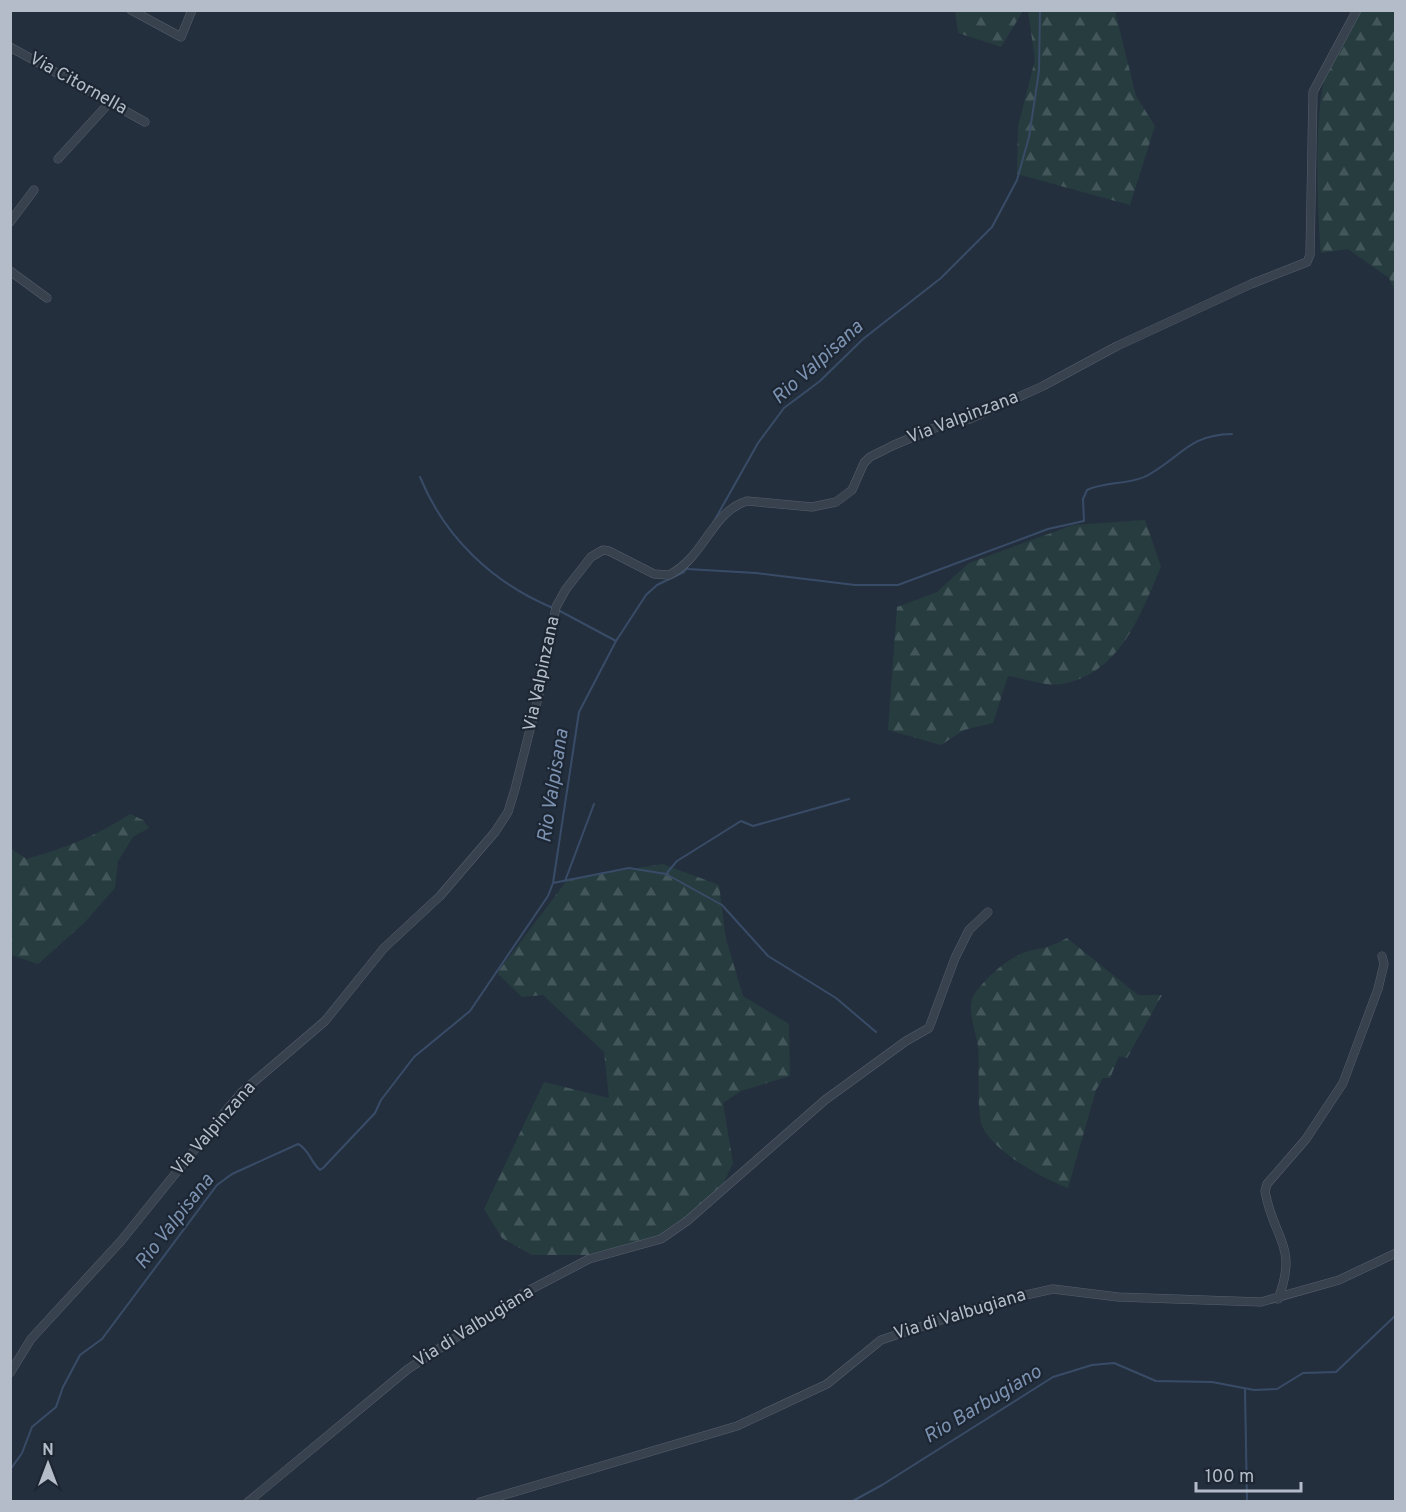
<svg xmlns="http://www.w3.org/2000/svg" width="1406" height="1512" font-family="Overpass,sans-serif">
  <style>
    .forest { fill: url(#forest-firs) }
    .lines { fill: none; stroke-linecap: round; stroke-linejoin: round }
    .stream { stroke: #394c67; stroke-width: 2 }
    .minor-casing { stroke: #565f6c; stroke-width: 9 }
    .minor { stroke: #38414e; stroke-width: 8 }
    .labels { text-anchor: middle; dominant-baseline: central; stroke-width: 4.5; stroke-linejoin: round; paint-order: stroke }
    .street-label { font-size: 18px; fill: #b4bcc9; stroke: #1d2633 }
    .water-label { font-size: 20px; font-style: italic; fill: #7c92b1; stroke: #1d2633 }
  </style>
  <defs>
    <pattern id="forest-firs" width="22" height="20" patternUnits="userSpaceOnUse" patternTransform="scale(1.5)"><rect width="22" height="20" fill="#263c3f"/><path d="M5 1l3.5 6h-7zM16 11l3.5 6h-7z" fill="#435659"/></pattern>
  </defs>
  <rect width="100%" height="100%" fill="#242f3e"/>
  <path class="forest" d="M955,10H1023V11L1001,47L958,33Z
    M1028,11H1115L1136,96L1155,126L1130,205L1017,174L1018,126L1035,60Z
    M1359,11H1395V291L1389,278L1348,249L1321,253C1317,209 1313,101 1329,63C1337,45 1349,28 1359,11Z
    M1145,520L1161,567C1140,615 1121,673 1062,684C1047,687 1024,678 1008,676L993,723L964,730L941,745L888,730L897,607L937,592L969,563L1073,525Z
    M130,814L143,820L149,828L133,837L118,861L115,888L84,923L38,964L11,955V849L27,859C64,848 97,836 130,814Z
    M663,864L719,885L726,939L743,996L789,1024L790,1076L741,1091L723,1103L733,1163L717,1197L658,1236L592,1255H532L502,1238L484,1209L544,1082L609,1098L604,1052L543,995L522,997L497,973L568,879Z
    M1067,938L1138,995H1162L1127,1058L1119,1056L1110,1078H1103L1096,1090L1068,1188C1043,1179 995,1152 983,1128C976,1115 980,1064 978,1046C976,1031 965,1006 975,993C988,976 1008,957 1029,951C1046,947 1051,947 1067,938Z"/>
  <g class="lines">
    <path class="stream" d="M420,477C445,538 493,583 553,608
      M713,523L758,443L784,408L820,381L863,339L941,278L992,227L1017,180L1029,137L1039,71L1040,10
      M687,569L756,573L855,585H898L1048,529L1084,521L1083,499L1087,490C1106,481 1132,485 1150,474C1183,455 1189,435 1232,434
      M558,610L616,641
      M666,874L677,861L741,821L753,826L849,799
      M565,881L594,804
      M553,883L629,868L666,874L722,905L768,956L836,998L876,1032
      M1245,1390L1247,1502
      M10,1470L22,1453L32,1427L56,1407L63,1387L80,1355L102,1339L217,1185L232,1174L298,1144C309,1149 311,1163 320,1170L323,1168L375,1113L381,1100L414,1057L470,1011L548,896L553,883L579,712L616,641L646,595L657,585L684,572L691,562
      M851,1502L882,1485L1053,1377L1092,1365L1114,1363L1156,1381L1212,1382L1254,1390L1277,1389L1303,1373L1336,1372L1396,1315"/>
    <defs>
      <path id="minor" d="M131,10L181,37L192,10
        M10,47L145,122
        M58,159L110,102
        M10,222L34,190
        M10,271L47,298
        M1278,1299C1299,1245 1273,1239 1265,1191L1267,1184L1306,1139L1343,1083L1378,989L1384,964L1382,956
        M10,1373L31,1339L121,1241L225,1112L242,1092L325,1021L384,948L440,896L495,832L508,812L515,789L539,694L556,607L566,589L591,557L603,550L609,551L654,574L669,575C705,557 711,512 747,501L812,507L836,502L852,490L864,463L870,457L894,445L937,427L970,419L1043,386L1117,346L1251,284L1307,262L1310,255L1313,92L1357,10
        M248,1502L408,1369L524,1293L589,1259L661,1239L687,1221L825,1100L906,1041L929,1028L955,958L969,930L988,912
        M480,1502L737,1426L827,1384L881,1340L998,1301L1053,1289L1118,1297L1261,1302L1339,1280L1396,1253"/>
    </defs>
    <use href="#minor" class="minor-casing"/>
    <use href="#minor" class="minor"/>
  </g>
  <g class="labels">
    <g class="street-label">
      <text transform="translate(78 84) rotate(29)">Via Citornella</text>
      <text transform="translate(963 418) rotate(-21)">Via Valpinzana</text>
      <text transform="translate(542 674) rotate(-78)">Via Valpinzana</text>
      <text transform="translate(214 1129) rotate(-49)">Via Valpinzana</text>
      <text transform="translate(960 1315) rotate(-17)">Via di Valbugiana</text>
      <text transform="translate(474 1327) rotate(-32)">Via di Valbugiana</text>
    </g>
    <g class="water-label">
      <text transform="translate(818 363) rotate(-42)">Rio Valpisana</text>
      <text transform="translate(554 786) rotate(-81)">Rio Valpisana</text>
      <text transform="translate(175 1222) rotate(-52)">Rio Valpisana</text>
      <text transform="translate(983 1405) rotate(-31)">Rio Barbugiano</text>
    </g>
  </g>
  <rect width="1406" height="1512" fill="none" stroke="#b4bcc9" stroke-width="24"/>
  <g transform="translate(48 1464)" stroke="#1d2633" stroke-width="4.5" paint-order="stroke">
  <path d="M0-4.5L10 22L0 15L-10 22Z" fill="#b4bcc9"/>
  <text y="-9" font-size="16" font-weight="bold" text-anchor="middle" fill="#b4bcc9">N</text>
  </g>
  <path d="M1196 1482v9h105v-9" fill="none" stroke="#b4bcc9" stroke-width="3"/>
  <text x="1205" y="1482" font-size="18" fill="#b4bcc9" stroke="#1d2633" stroke-width="4.5" paint-order="stroke">100 m</text>
</svg>
